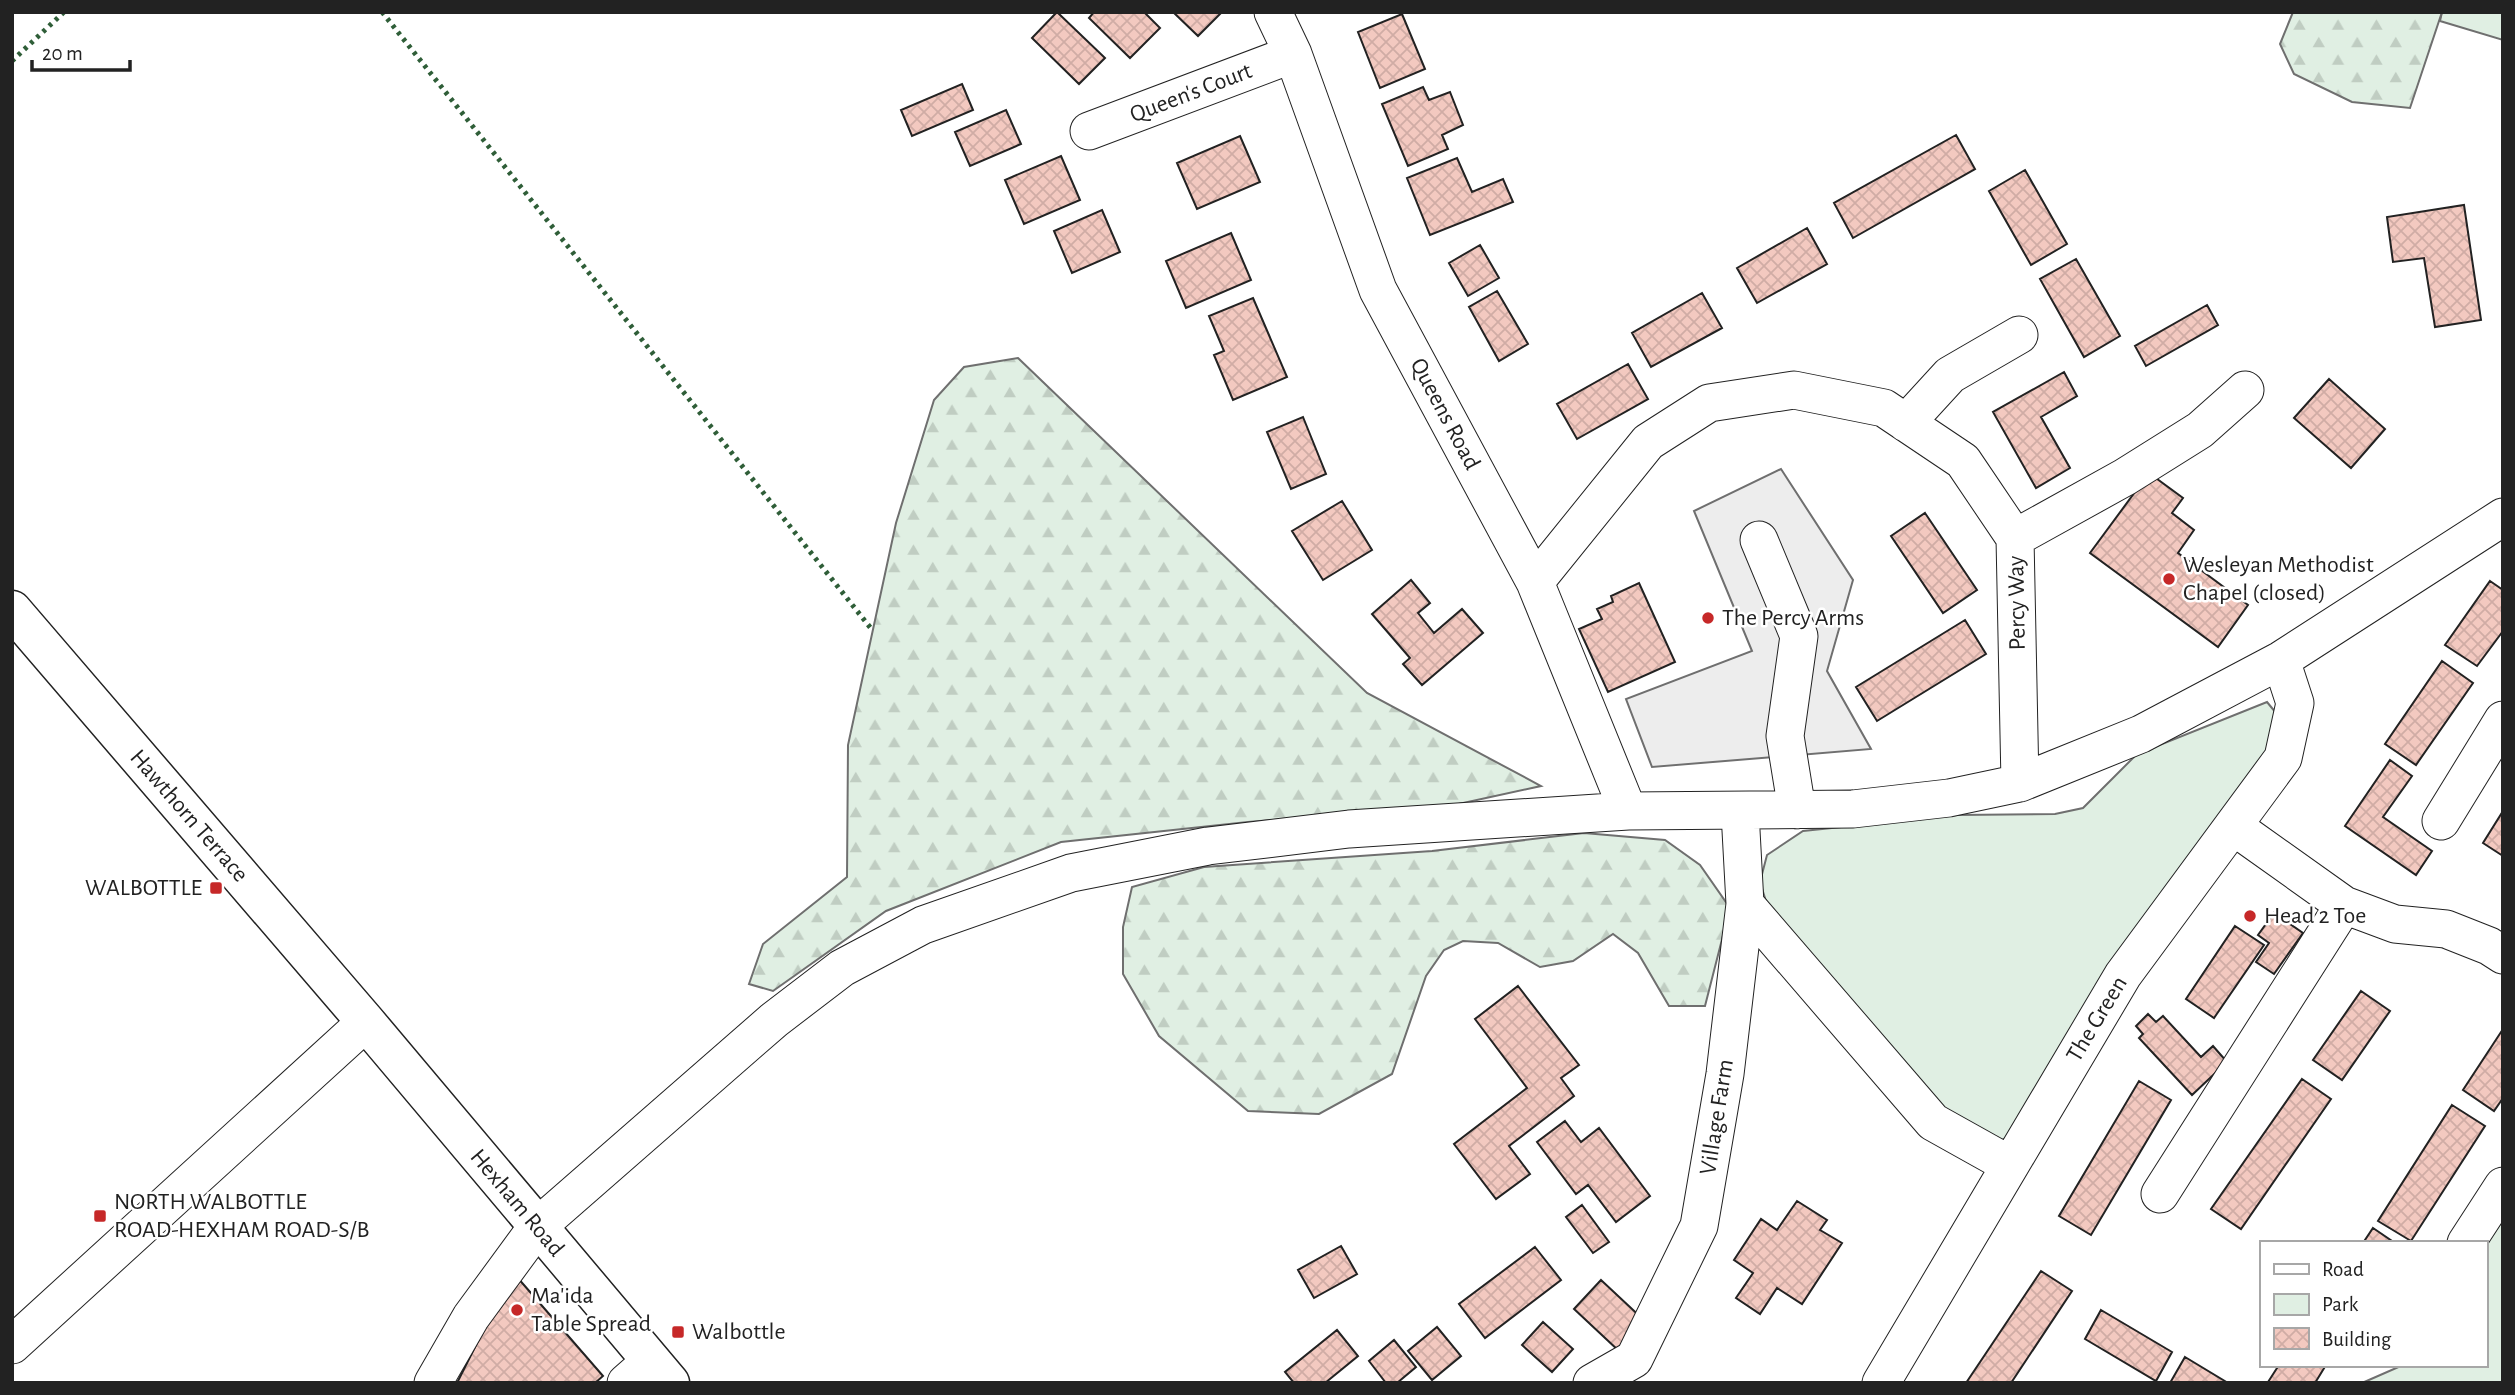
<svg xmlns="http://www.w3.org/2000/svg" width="2515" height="1395" font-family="'Alegreya Sans',sans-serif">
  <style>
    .green { fill: #e0efe3; stroke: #6f6f6f; stroke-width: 2 }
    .forest { fill: url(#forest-firs); stroke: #6f6f6f; stroke-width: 2 }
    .parking { fill: #ededed; stroke: #6f6f6f; stroke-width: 2 }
    .building { fill: url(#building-cross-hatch); stroke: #222; stroke-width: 2 }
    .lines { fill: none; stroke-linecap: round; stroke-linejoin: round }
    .minor-casing { stroke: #222; stroke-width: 39 }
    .major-casing { stroke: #222; stroke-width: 41 }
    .minor { stroke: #fff; stroke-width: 37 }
    .major { stroke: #fff; stroke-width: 38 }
    .hedge { stroke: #2f5e38; stroke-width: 5; stroke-dasharray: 3.5 5; stroke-linecap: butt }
    .poi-dot { fill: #c62828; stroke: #fff; stroke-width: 2.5 }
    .labels { text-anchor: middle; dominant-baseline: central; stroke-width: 5; stroke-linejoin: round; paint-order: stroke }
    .street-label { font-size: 24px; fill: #222; stroke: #fff }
    .poi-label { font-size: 24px; fill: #222; stroke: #fff; text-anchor: start }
  </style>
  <defs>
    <pattern id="forest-firs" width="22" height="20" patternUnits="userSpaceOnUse" patternTransform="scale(1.75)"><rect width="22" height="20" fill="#e0efe3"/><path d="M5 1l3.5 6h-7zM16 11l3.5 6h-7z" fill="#c0cdc2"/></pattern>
    <pattern id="building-cross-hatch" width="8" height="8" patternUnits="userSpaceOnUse" patternTransform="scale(1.75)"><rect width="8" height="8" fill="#f3c9c0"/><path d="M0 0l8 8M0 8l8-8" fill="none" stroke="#d0aca5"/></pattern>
  </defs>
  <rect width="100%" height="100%" fill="#fff"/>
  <path class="green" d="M2442,12H2503V40L2440,21Z
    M2267,702L2281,719L2266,757L2019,1132L2000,1141L1937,1107L1769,911L1760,882L1767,855L1803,831L1957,815L2055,814L2083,808L2137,754Z
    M2503,1220V1383H2362L2403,1365H2485V1246Z"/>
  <path class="forest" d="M2293,12H2442L2410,108L2352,102L2294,74L2280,44Z
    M1018,358L1367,693L1541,786L1454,805L1248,822L1061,842L886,911L773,991L749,984L763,944L847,877L848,745L896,523L934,400L964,367Z
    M1584,833L1665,840L1700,865L1730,908L1705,1006H1669L1638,953L1613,934L1573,961L1540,967L1498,943L1463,941L1444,950L1426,976L1392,1074L1319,1114L1248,1111L1159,1036L1123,974V927L1132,887L1204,867L1432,851Z"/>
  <path class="parking" d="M1781,469L1853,580L1827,671L1871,749L1652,767L1626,699L1752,651L1694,511Z"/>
  <path class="building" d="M1057,12L1105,58L1079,84L1032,38Z
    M1094,12H1144L1160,28L1130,58L1089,18Z
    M1173,12H1222L1198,36Z
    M1402,14L1425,69L1380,88L1358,32Z
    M962,84L973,110L912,136L901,110Z
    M1423,87L1429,100L1450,92L1463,125L1442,135L1448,149L1408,166L1382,104Z
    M1006,110L1021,144L970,166L955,132Z
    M1956,135L1975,169L1853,238L1834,203Z
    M1240,136L1260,182L1197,209L1177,163Z
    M1061,156L1080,200L1024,224L1005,180Z
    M1457,158L1472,192L1503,179L1513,202L1430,235L1407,178Z
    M2025,170L2067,244L2031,265L1989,191Z
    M2464,205L2481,320L2435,327L2424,258L2393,262L2387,217Z
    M1102,210L1120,252L1072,273L1054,231Z
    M1807,228L1827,264L1757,303L1737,268Z
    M1231,233L1251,280L1186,308L1166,261Z
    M1480,245L1499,278L1468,296L1449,263Z
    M2076,259L2120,336L2084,357L2040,279Z
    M1497,291L1528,344L1499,361L1469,307Z
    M1702,293L1722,328L1651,367L1632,333Z
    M1253,298L1287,377L1233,400L1214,355L1224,351L1209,316Z
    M2207,305L2218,325L2146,366L2135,346Z
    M1628,364L1648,399L1577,439L1557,404Z
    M2064,372L2077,396L2041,417L2070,468L2036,488L1993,412Z
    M2329,379L2385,429L2351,468L2294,418Z
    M1303,417L1326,474L1291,489L1267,432Z
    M2149,473L2183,498L2172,513L2194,530L2178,553L2248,605L2218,647L2090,553Z
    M1342,501L1372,550L1323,580L1292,531Z
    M1925,513L1977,590L1943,613L1891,536Z
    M1411,580L1430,603L1418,613L1434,633L1462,609L1483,633L1422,685L1403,664L1410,658L1372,614Z
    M2490,581L2503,590V631L2477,666L2445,645Z
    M1639,583L1675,662L1608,692L1579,629L1602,619L1597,609L1613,602L1611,596Z
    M1965,620L1986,654L1877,721L1856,687Z
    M2442,661L2473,683L2416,765L2385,744Z
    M2390,760L2412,776L2383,817L2432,851L2416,875L2345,826Z
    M2503,811V856L2483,843Z
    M2274,913L2303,933L2274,974L2256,962L2269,943L2258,935Z
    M2235,926L2264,945L2214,1018L2186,999Z
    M1518,986L1579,1065L1561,1078L1574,1096L1509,1146L1530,1174L1496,1199L1454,1144L1527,1088L1475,1019Z
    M2361,991L2390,1011L2342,1080L2313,1060Z
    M2148,1014L2156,1022L2163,1016L2201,1057L2213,1046L2227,1062L2192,1095L2139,1038L2143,1034L2136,1026Z
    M2503,1029V1098L2494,1111L2463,1090Z
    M2302,1079L2331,1099L2241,1229L2211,1209Z
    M2139,1081L2171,1100L2091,1235L2059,1216Z
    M2452,1105L2485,1126L2411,1241L2378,1221Z
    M1565,1121L1581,1142L1599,1128L1650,1196L1616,1222L1588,1185L1576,1194L1537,1142Z
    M1797,1201L1827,1220L1820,1230L1842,1243L1802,1304L1777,1288L1760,1314L1736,1298L1753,1273L1734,1260L1761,1219L1777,1230Z
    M1582,1205L1609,1242L1593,1253L1566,1217Z
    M2373,1228L2395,1243H2363Z
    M1341,1246L1357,1274L1314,1298L1298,1270Z
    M1535,1247L1561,1280L1485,1338L1459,1304Z
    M2041,1271L2072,1291L2011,1383H1966Z
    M517,1277L603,1376L595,1383H457L490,1317Z
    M1601,1280L1646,1322L1619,1351L1574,1309Z
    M2101,1310L2172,1352L2156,1381L2085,1339Z
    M1543,1322L1573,1349L1552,1372L1522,1345Z
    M1437,1327L1461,1356L1432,1380L1408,1351Z
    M1337,1330L1358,1356L1325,1383H1294L1285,1372Z
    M1394,1340L1416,1367L1397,1383H1386L1369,1361Z
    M2185,1357L2228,1383H2170Z
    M2279,1365H2326L2315,1383H2270L2268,1382Z"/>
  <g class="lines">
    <defs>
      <path id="minor" d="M1273,12L1293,54L1378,290L1535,582L1628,811
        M1089,131L1293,54
        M1906,423L1950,375L2019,335
        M2015,538L2125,477L2200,430L2245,390
        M1759,540L1799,636L1785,736L1797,810
        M1535,582L1648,442L1709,403L1794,390L1884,408L1963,461L2015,538L2020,783
        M2441,821L2503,720
        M2233,826L2344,905L2395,924L2446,929L2489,946L2503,955
        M1745,904L1933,1122L2010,1165
        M2160,1194L2344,905
        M2466,1243L2503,1186
        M12,1345L366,1022
        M433,1383L471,1317L537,1227L774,1020L842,968L923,925L1071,873L1208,846L1349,829L1628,811L1853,809L1949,798L2020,783L2141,734L2281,660L2503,517
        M626,1383L651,1361
        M1592,1383L1634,1359L1699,1226L1725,1074L1745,904L1740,812
        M1881,1383L2123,975L2283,758L2295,703L2281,660"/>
      <path id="major" d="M12,610L366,1022L670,1383"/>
    </defs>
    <use href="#minor" class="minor-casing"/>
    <use href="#major" class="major-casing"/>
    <use href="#minor" class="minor"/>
    <use href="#major" class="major"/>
    <path class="hedge" d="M382,12L873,631
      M12,61L64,12"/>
  </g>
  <g class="poi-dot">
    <circle cx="2169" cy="579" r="7"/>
    <circle cx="1708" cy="618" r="7"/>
    <rect x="209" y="881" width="14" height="14" rx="3.5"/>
    <circle cx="2250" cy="916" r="7"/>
    <rect x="93" y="1209" width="14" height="14" rx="3.5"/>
    <circle cx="517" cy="1310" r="7"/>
    <rect x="671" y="1325" width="14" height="14" rx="3.5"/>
  </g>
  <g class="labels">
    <g class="street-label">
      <text transform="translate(1191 93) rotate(-21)">Queen's Court</text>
      <text transform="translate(1445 414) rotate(62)">Queens Road</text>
      <text transform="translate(2017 603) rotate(-91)">Percy Way</text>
      <text transform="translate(189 816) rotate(49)">Hawthorn Terrace</text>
      <text transform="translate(2097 1019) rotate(-59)">The Green</text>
      <text transform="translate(1717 1117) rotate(-81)">Village Farm</text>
      <text transform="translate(517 1203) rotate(50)">Hexham Road</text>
    </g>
    <g class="poi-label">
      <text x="2183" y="565">Wesleyan Methodist<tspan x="2183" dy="28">Chapel (closed)</tspan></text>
      <text x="1722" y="618">The Percy Arms</text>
      <text x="202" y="888" text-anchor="end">WALBOTTLE</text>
      <text x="2264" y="916">Head 2 Toe</text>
      <text x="114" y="1202">NORTH WALBOTTLE<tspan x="114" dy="28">ROAD-HEXHAM ROAD-S/B</tspan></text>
      <text x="531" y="1296">Ma'ida<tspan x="531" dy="28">Table Spread</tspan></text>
      <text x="692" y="1332">Walbottle</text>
    </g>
  </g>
  <rect width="2515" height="1395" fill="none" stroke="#222222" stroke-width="28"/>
  <rect x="2260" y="1241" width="228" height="126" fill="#ffffff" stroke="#a7a7a7" stroke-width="2"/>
  <rect x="2274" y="1264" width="35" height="10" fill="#ffffff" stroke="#a7a7a7" stroke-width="2"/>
  <text x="2322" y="1276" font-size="21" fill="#222222">Road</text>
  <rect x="2274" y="1294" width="35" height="21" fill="#e0efe3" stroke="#a7a7a7" stroke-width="2"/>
  <text x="2322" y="1311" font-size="21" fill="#222222">Park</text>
  <rect x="2274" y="1328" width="35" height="21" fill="url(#building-cross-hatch)" stroke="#a7a7a7" stroke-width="2"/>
  <text x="2322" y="1346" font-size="21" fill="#222222">Building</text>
  <path d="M32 60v10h98v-10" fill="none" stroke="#222222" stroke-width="3.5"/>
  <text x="42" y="60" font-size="21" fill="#222222" stroke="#ffffff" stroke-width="5" paint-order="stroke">20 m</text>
</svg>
